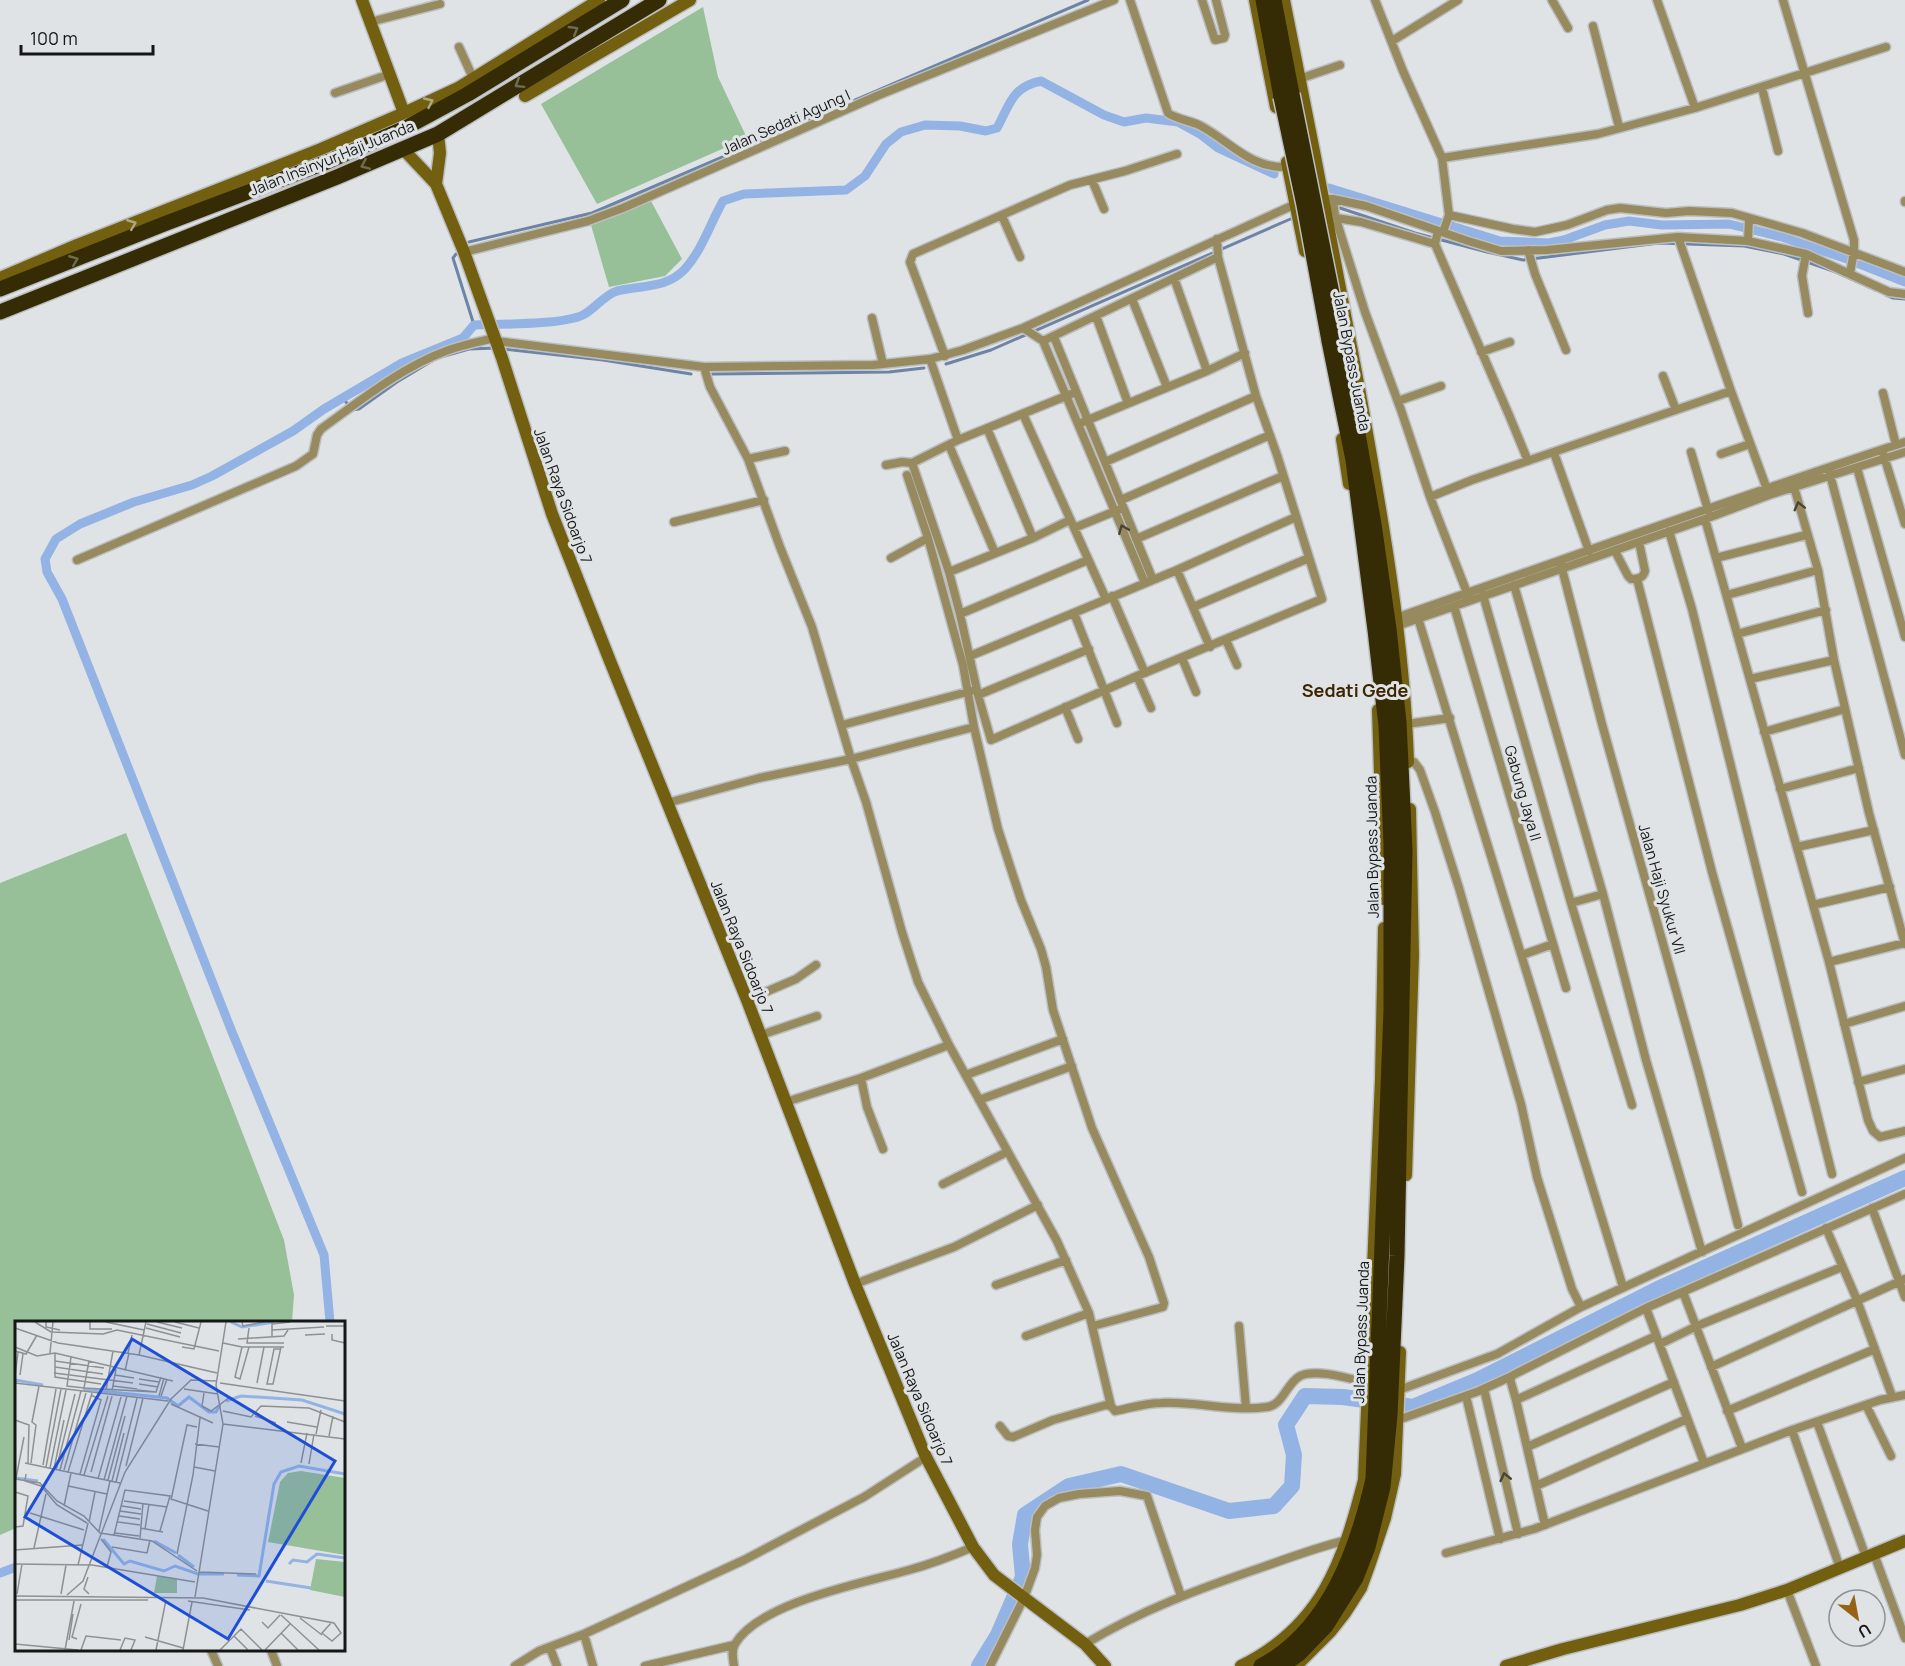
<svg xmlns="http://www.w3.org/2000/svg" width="1905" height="1666" font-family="Manrope,sans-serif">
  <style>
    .green { fill: #97bf98 }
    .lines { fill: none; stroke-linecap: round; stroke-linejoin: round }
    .stream { stroke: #6d84a7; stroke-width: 3 }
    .canal { stroke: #93b3e5; stroke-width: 9 }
    .river { stroke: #93b3e5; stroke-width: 16 }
    .street-casing { stroke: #bbbec0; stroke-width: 11 }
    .secondary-casing { stroke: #bbbec0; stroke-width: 15 }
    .highway-casing { stroke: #bbbec0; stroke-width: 18 }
    .street { stroke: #978a5e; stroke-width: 8 }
    .secondary { stroke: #725f0f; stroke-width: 12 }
    .highway { stroke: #352b04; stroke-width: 15 }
    .highway-bridge-casing { stroke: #bbbec0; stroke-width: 18; stroke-linecap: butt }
    .highway-bridge { stroke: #352b04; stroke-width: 15 }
    .oneway { stroke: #706b53 }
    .oneway2 { stroke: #aea885 }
    .oneway3 { stroke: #494533 }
    .labels { text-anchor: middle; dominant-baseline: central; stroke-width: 6; stroke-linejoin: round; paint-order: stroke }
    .street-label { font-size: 15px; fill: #151717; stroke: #dfe3e5 }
    .quarter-label { font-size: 18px; font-weight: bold; fill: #3c2501; stroke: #dfe3e5 }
    .inset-river { fill: none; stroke: #93b3e5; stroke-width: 3 }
    .inset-road { fill: none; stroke: #8e9193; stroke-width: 1.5 }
    .view { fill: #1d4ed8; fill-opacity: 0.15; stroke: #1d4ed8; stroke-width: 3 }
    .inset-edge { fill: none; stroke: #151717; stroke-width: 3 }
  </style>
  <rect width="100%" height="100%" fill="#dfe3e5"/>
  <path class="green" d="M703,7L718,77L747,138L597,204L541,104Z
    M651,201L682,259L665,276L609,287L591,225Z
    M126,833L284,1240L294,1295L292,1322H16V1528L0,1535V883Z"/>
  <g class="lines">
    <path class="stream" d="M1337,207L1415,233L1487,252L1523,260L1659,243L1744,246L1784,254L1833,271L1875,290
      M469,242L592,213L1088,0
      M456,254L453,258L474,325
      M1886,295L1893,298L1905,299
      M503,349L603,360L691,374
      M441,357L469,349L496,348
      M946,364L991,350L1295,217
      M712,374L889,372L924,368
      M343,398L352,410L359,409L397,382L432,361"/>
    <path class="canal" d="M1329,188L1500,241L1549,243L1564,240L1605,225L1629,221L1662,225L1729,224L1782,237L1847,259L1905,282
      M330,1322L324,1255L232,1032L62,599L47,572L45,559L56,539L80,524L134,502L192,485L212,476L293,431L324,409L402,363L463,338L474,325C499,324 562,325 583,315C595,309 604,295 617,291C642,285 666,289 685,269C702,250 710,224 723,201L744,194L846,190L865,176L886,144L901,132L925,125L960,126L986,131L997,128C1010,104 1012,87 1041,81L1104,115L1124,122L1146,118L1178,122L1200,134L1218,148L1274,174
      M0,1573L16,1567"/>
    <path class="river" d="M979,1666L998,1635L1023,1577L1020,1544L1025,1515L1069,1486L1121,1474L1229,1511L1274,1506L1292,1486L1294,1455L1286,1425L1305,1396L1343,1397L1413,1407L1478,1380L1662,1287L1905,1178"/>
    <defs>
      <path id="street" d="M1130,0L1168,113C1174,118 1190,121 1199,125C1229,140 1249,169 1288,167
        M1202,0L1215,40L1224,38L1225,35L1216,0
        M1375,0L1403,71L1442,158L1449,215L1443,232
        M1552,0L1568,28
        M1657,0L1695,108
        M1783,0L1854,240V252L1850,273
        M370,22L440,4
        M1593,26L1619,127
        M1392,41L1458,0
        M459,47L473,78
        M1299,79L1340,65
        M1762,88L1778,151
        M335,93L390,74
        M1442,158L1598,134L1695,108L1886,47
        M1092,180L1104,209
        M1320,199H1333L1366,206L1468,241L1501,251L1547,250L1678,237L1748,241L1806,254L1889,292L1905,294
        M1333,199L1335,216L1365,312L1401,410L1430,497L1469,598
        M1905,201V202
        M1449,215L1513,229L1535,232L1567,225L1607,210L1620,208L1666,213L1689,211L1732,213L1802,233L1905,272
        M1002,216L1020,257
        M1330,217L1361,222L1435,244
        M1438,231L1435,244L1509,415L1528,461
        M1678,237L1731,391L1768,492
        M1748,241L1749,219
        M1528,250L1535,274L1566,350
        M464,252L588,221L623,208L879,95L1114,0
        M1806,254L1802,276L1808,313
        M1174,278L1207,371
        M1132,299L1167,387
        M1096,316L1128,403
        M872,318L883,364
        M1023,328L1043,341L1145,583
        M1054,337L1153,580
        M496,341L704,367L873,365L930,359L963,350L1023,328L1298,203
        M1043,341L1218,257
        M1481,352L1510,342
        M945,356L910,262L913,254L1070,185L1125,171L1177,154
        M930,359L958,440
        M704,367L710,387L748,459L780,547L812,627L851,759L866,802L902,932L918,982L949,1045L1057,1241L1089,1313L1111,1406
        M1663,376L1676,410
        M1883,393L1896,445
        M1398,401L1441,386
        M1023,414L1106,599
        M1083,422L1207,371L1245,353
        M987,428L1033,538
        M949,445L995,553
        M1691,452L1708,510
        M1554,453L1589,551
        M1883,453L1905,524
        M1721,454L1750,444
        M748,459L785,451
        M1105,462L1256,396
        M912,463L949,572L960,614L978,695L991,740L1137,676L1322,599L1277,455L1256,396L1218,257L1217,239
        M886,465L902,462L912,463L958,440L1076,392
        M1857,468L1905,637
        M1829,471L1905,755
        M907,475L928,538
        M1794,487L1818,570L1834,660L1869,813L1905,944
        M1430,497L1472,480L1731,391
        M1121,500L1270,435
        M1705,519L1829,962L1868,1120L1873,1131L1880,1137L1905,1131
        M674,522L764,500
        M1074,528L1118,510
        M1669,531L1692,609L1832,1174
        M1136,539L1283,476
        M1615,551L1628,576L1631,579C1638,579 1643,578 1645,571L1639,542
        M891,558L928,538L963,665L974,727L998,829L1021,900L1041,949L1046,967L1053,1010L1092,1128L1149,1257L1164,1303L1163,1307L1093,1326
        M1716,558L1806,535
        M77,560L296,466L313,454L317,435L321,429C360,401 400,368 446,351C461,345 478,342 495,338
        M1560,561L1602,724L1699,1073L1738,1225
        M1177,570L1210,647
        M949,572L1033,538L1070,520
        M1637,579L1712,872L1802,1192
        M1514,585L1603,894L1646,1060L1702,1252
        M1483,595L1571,903L1632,1105
        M1727,595L1818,570
        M1112,596L1145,673
        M1454,606L1566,988
        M1193,607L1309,558
        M1074,613L1117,723
        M960,614L1088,560
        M1396,618C1565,559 1734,498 1905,442
        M1418,618L1623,1287
        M1394,627L1705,519L1769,495L1905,452
        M1737,634L1826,610
        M1226,640L1237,665
        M970,656L1177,570L1296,517
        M1182,658L1196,692
        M1137,676L1151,708
        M1750,679L1834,660
        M978,695L1089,649
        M1065,707L1078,739
        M1407,724L1450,718
        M842,725L971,691
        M1764,732L1845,709
        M1408,760L1414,762L1420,770L1435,812L1459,888L1521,1104L1537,1177L1572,1289L1581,1307
        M1780,789L1859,768
        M667,803L759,778L851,759L974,727
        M1797,847L1874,830
        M1571,903L1603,894
        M1813,905L1890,887
        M1522,955L1553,944
        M1829,962L1905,943
        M747,1000L796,979L816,965
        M1844,1024L1905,1006
        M761,1035L817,1016
        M966,1075L1063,1039
        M861,1078L867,1107L883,1149
        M1858,1082L1905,1069
        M979,1100L1072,1066
        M786,1102L861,1078L949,1045
        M943,1184L1007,1152
        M1872,1208L1905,1297
        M1826,1228L1857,1300L1892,1396
        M855,1284L954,1247L1038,1205
        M996,1285L1066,1260
        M1683,1292L1742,1448
        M1646,1308L1704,1463
        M1239,1326L1246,1408
        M1026,1336L1089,1313
        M1660,1344L1697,1326L1842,1267
        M1711,1367L1905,1279
        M1484,1389L1518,1534
        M1399,1390L1497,1354L1581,1307L1905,1158
        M1466,1396L1500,1539
        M1516,1400L1510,1379L1513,1375L1646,1308L1905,1194
        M1866,1405L1891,1456
        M1727,1411L1875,1349
        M1398,1420L1479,1391L1512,1376
        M1817,1422L1866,1557
        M1000,1426L1008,1436L1013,1437L1053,1420L1106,1405L1111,1406L1115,1411C1130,1408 1146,1403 1161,1403C1196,1401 1230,1412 1267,1407C1283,1405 1286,1384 1300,1376C1316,1368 1351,1379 1368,1383
        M1792,1430L1840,1568
        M1527,1447L1674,1382
        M1536,1486L1687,1419
        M1545,1525L1516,1400L1656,1336
        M1446,1553L1534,1529L1792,1430L1880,1400L1905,1395
        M1874,1554L1905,1638
        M1787,1590L1816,1666
        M584,1634L593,1666
        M1085,1644C1141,1610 1201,1588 1263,1567C1291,1557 1318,1547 1347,1540
        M550,1648L557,1666
        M211,1650L218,1666
        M271,1650L277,1666
        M515,1666L539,1651L584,1634L744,1560L864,1497L926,1457
        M645,1666L734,1645
        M734,1666C733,1659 731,1650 735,1644C760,1602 864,1583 909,1570C931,1564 952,1556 973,1547
        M990,1666L1024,1598L1035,1568L1037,1555L1035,1530L1037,1517L1045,1506L1059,1498L1079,1494L1120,1491L1147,1496L1181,1596"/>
      <path id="secondary" d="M362,0L404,113
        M1255,0L1276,107
        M1284,0C1310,129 1335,259 1359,388C1381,511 1404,636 1408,762
        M525,96L690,0
        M403,149L436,184L464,252L502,358L552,514L610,661L747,1000L855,1284L926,1457L973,1547L994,1575L1085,1644L1105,1666
        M1287,162L1305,251
        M436,184L440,153L438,134
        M0,278L77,245L321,149L404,113L458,88L599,0
        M1342,439L1349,484
        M1378,710L1384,899
        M1406,1175L1413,955L1410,809
        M1241,1666C1322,1626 1343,1562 1364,1480L1381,1079L1384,928
        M1296,1666L1330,1632L1345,1613L1361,1588L1369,1566L1385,1518L1395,1474L1400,1352
        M1506,1666L1563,1649L1740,1605L1787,1590L1905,1541"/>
      <path id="highway" d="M1263,0L1281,97
        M1274,0L1292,94
        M0,289L164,224L327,162L407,127L468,94L622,0
        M0,312L337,177L438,134L659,0
        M1261,1666C1329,1630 1357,1549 1373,1479L1391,1010V844L1386,726L1375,630L1353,460L1329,341
        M1282,1666L1299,1654L1326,1626L1356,1578L1368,1547L1383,1487L1390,1415L1397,1256L1405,850L1399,722L1389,629L1374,524L1341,338"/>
    </defs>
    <use href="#street" class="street-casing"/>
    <use href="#secondary" class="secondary-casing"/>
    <use href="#highway" class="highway-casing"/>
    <use href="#street" class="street"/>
    <use href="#secondary" class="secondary"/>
    <use href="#highway" class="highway"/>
    <defs>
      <path id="highway-bridge" d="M1292,94L1341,338
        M1281,97L1304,205L1329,341"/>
    </defs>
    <use href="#highway-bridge" class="highway-bridge-casing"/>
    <use href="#highway-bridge" class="highway-bridge"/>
  </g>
  <defs><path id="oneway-chevron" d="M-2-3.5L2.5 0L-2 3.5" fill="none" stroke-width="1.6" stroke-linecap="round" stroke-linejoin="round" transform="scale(1.5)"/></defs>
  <g class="oneway">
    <use href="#oneway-chevron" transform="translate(574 30) rotate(-31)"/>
    <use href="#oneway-chevron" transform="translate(519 84) rotate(148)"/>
    <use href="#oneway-chevron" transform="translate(365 165) rotate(157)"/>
    <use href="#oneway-chevron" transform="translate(74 260) rotate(-22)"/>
  </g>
  <g class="oneway2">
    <use href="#oneway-chevron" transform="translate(429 102) rotate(-25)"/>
    <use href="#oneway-chevron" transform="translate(132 224) rotate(-22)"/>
  </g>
  <g class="oneway3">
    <use href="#oneway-chevron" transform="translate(1799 506) rotate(-104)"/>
    <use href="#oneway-chevron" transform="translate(1123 529) rotate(-112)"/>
    <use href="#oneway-chevron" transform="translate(1505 1477) rotate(-103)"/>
  </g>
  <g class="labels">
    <g class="street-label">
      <text transform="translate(786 122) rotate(-24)">Jalan Sedati Agung I</text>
      <text transform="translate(332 158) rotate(-22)">Jalan Insinyur Haji Juanda</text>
      <text transform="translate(1352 361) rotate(79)">Jalan Bypass Juanda</text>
      <text transform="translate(563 496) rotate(70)">Jalan Raya Sidoarjo 7</text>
      <text transform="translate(1523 793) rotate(74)">Gabung Jaya II</text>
      <text transform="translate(1372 847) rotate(-91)">Jalan Bypass Juanda</text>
      <text transform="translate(1662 889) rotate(74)">Jalan Haji Syukur VII</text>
      <text transform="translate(742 947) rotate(68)">Jalan Raya Sidoarjo 7</text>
      <text transform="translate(1361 1332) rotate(-88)">Jalan Bypass Juanda</text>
      <text transform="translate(920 1399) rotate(67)">Jalan Raya Sidoarjo 7</text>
    </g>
    <g class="quarter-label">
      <text x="1355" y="690">Sedati Gede</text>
    </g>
  </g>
  <g transform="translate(15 1321)">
    <rect width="330" height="330" fill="#dfe3e5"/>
    <path d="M286,150L330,157V234L253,221L265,161L273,152ZM301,238L330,241V276L295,269ZM142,255L162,258V272H139Z" fill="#97bf98"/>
    <path class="inset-river" d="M216,1L227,6L259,1M0,59L28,64M68,68L152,77L163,85L174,76L194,91H201L205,84M211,80L226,75L287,79L330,93M1,157L23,160M88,218L109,243L115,240L149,250L160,245L183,253H209M139,220L161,232M163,234L179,246M274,243L278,239L292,241L302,233L330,237M222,254L244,255L259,163L266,151L284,145L330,153M251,260L296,267"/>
    <path class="inset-road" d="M20,1L36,11L88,13L102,9L204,30M31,1V6L45,9M75,1V8H97M91,1L129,9M142,1L167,7M160,1L184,7M227,1L228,5L249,1M132,3L166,12M311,5H330M0,7L43,22L124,34L202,52M131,7L165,16M234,7L232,22H269M257,9L309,6M317,13V19L330,22M290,14L310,13M257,15V3L275,1M223,18L269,15L273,9M208,22L227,26H269M0,26L22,35L40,32L158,60M167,26L179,28L186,1M227,26L220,56L225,58L234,26M266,28H259L252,63H258L266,26M0,30L11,33L22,14M35,32L38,1M40,32V56L86,63M113,32L117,14M124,34L131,1M56,36L52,65L69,67L74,40M40,40L89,47M40,46L88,53M110,50L114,32M39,52L118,62M5,54L8,33M100,54L119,57M0,55L3,31M124,58L144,61M0,62L153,80M205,62L330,80M242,62L249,26M124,63L143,66M98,65L122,68M69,67L141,71M169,68L203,73M91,69L98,30M122,69L141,71L146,56M97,70L101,48M189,72L187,85L196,90L215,76M144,75L149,57M146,75L152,58M156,83L198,102M208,90L236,96L246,85L294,87L330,101M240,95L261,102M0,99L14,104L13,142M272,101L302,106M208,103L330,118M301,113L306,89M314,115L318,95M180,123L204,126M10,142L105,162M16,142L21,104L17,101L24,65M286,142L292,112M294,143L299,113M28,144L41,68M111,145L128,77M31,146L46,68M179,146L200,150M35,147L51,69M39,148L49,99M41,149L60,73M45,149L66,70M49,149L71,72M53,151L77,72M76,151L97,75M11,153L10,160L26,165L42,184L72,202M65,153L86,79L76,74M69,154L93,75M1,157L9,116M0,158L25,162L42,180L69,195L85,212L137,220L182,250M83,158L106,76M89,159L112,75M93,159L110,95M97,160L109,112M101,161L122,77M53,165L92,173M0,171L13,175L8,205L0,206M156,178L193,190M156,179L172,104L182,106M109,180L152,186M49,185L56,152M107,185L126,188M105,190L126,193M15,192L69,209M104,195L125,198M74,201L80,171M103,201L125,204M125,207L148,211M130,208L134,183M84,210L95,160M100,212L124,215M99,214L110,169L155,175L145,210M125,217L128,182M86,218L96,231L92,246M97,226L132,232L135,219M19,227L31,173M0,229L67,224M162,233L178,154L185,97M0,243L77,244L180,261M63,244L73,202M184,251L241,253M73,256L69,268L74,273M2,273L7,243M46,273L51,244M52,274L68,260L110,151L156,78L176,59L202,60M0,275L188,277L319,302L326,312L317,320L307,312L316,302M180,276L208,103L201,64L211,1M0,279H133M173,280L235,289M266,294L304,329M285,297L307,314M247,301L253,307L265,294M266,312L283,329M219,315L233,329M130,316L168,327M62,318L57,316L66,283M54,319L58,293M0,323L63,329M50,329L59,280M66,329L71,315L106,319M105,329L110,317L120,319L116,329M141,329L151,279M168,329L177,281M205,329L226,308L247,329M250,329L275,303"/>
    <path class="view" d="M117,18L320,140L213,318L10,196Z"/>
    <rect width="330" height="330" class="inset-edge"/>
  </g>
  <g transform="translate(1857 1618) rotate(149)"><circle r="28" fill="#dfe3e5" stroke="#8e9193" stroke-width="1.5"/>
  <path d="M0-4.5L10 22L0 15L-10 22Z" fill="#966316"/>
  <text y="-9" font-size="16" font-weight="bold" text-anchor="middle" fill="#151717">U</text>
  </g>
  <path d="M21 45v9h132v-9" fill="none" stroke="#151717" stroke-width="3"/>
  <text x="30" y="45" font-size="18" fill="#151717" stroke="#dfe3e5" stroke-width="4.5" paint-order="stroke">100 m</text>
</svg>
